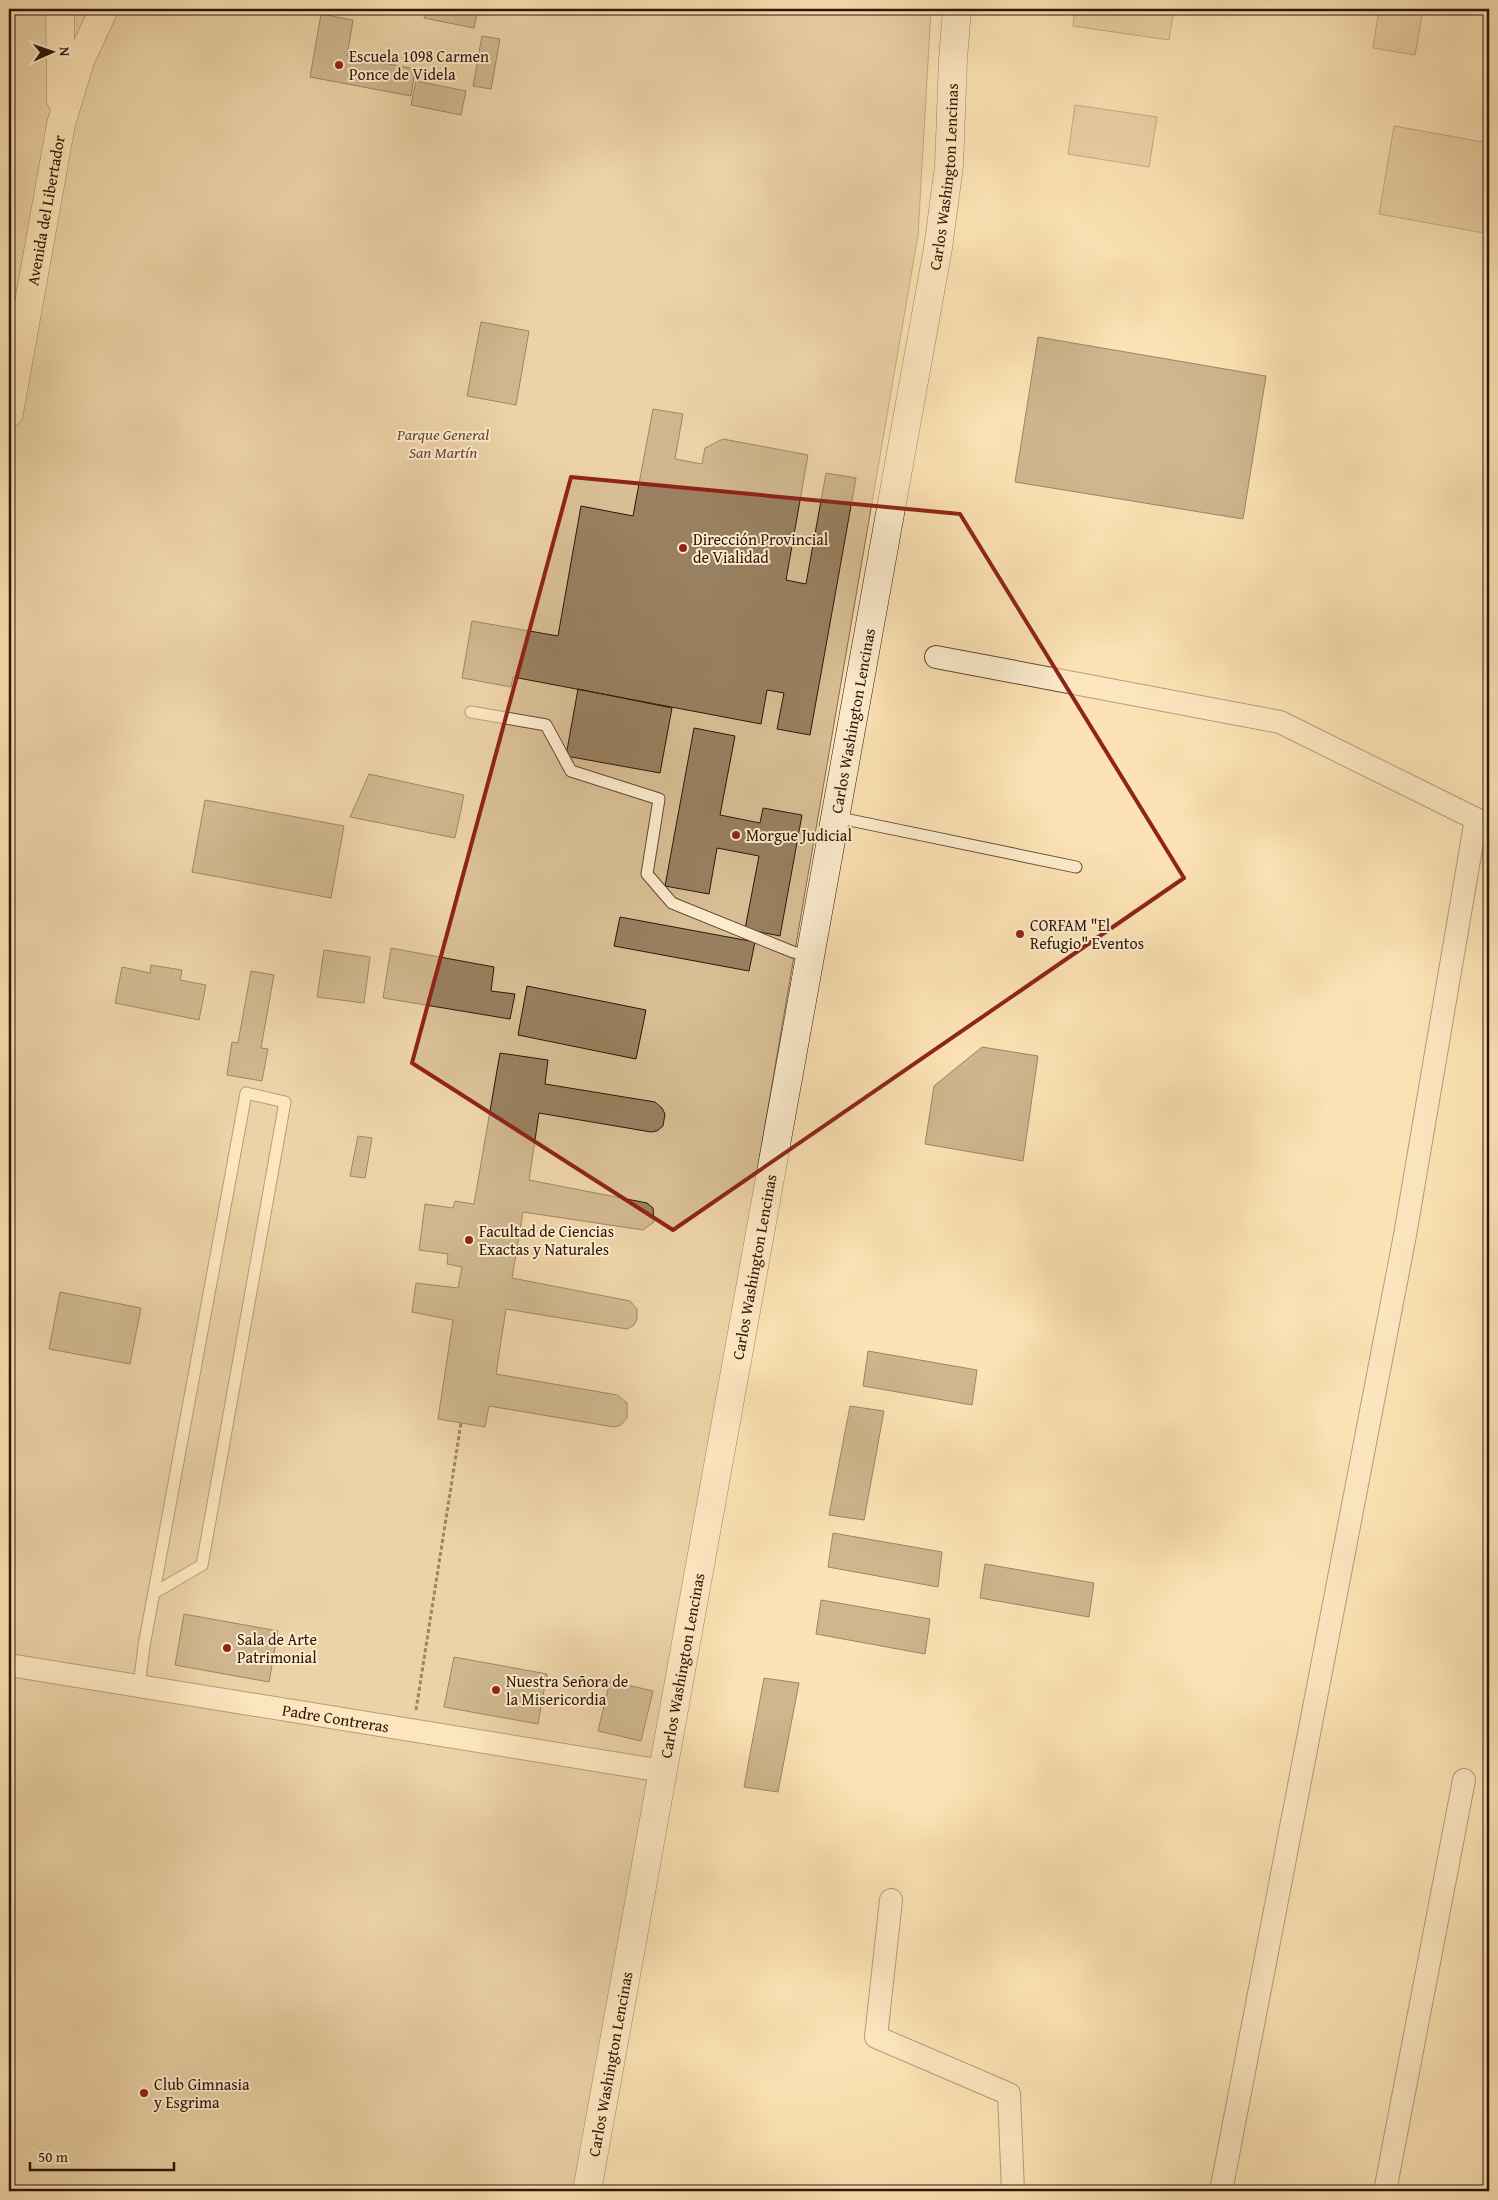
<svg xmlns="http://www.w3.org/2000/svg" width="1498" height="2200" font-family="'Gentium Book Plus',serif">
  <style>
    .green { fill: #d9bf96; stroke: #846a4e }
    .building { fill: #998060; stroke: #2e1505 }
    .lines { fill: none; stroke-linecap: round; stroke-linejoin: round }
    .lane-casing { stroke: #624831; stroke-width: 13 }
    .street-casing { stroke: #624831; stroke-width: 24 }
    .secondary-casing { stroke: #2e1505; stroke-width: 29 }
    .primary-casing { stroke: #2e1505; stroke-width: 29 }
    .path { stroke: #2e1505; stroke-width: 3; stroke-dasharray: 4 2.5; stroke-linecap: butt }
    .lane { stroke: #fdecce; stroke-width: 11 }
    .street { stroke: #fdecce; stroke-width: 22 }
    .secondary { stroke: #fdecce; stroke-width: 28 }
    .primary { stroke: #fce2b4; stroke-width: 28 }
    .marked { fill: none; stroke: #8f2418; stroke-width: 4; stroke-linejoin: round }
    .poi-dot { fill: #8f2418; stroke: #fdecce; stroke-width: 2 }
    .labels { text-anchor: middle; dominant-baseline: central; stroke-width: 4; stroke-linejoin: round; paint-order: stroke }
    .poi-label { font-size: 16px; fill: #2e1505; stroke: #fdecce; text-anchor: start }
    .street-label { font-size: 16px; fill: #2e1505; stroke: #fdecce }
    .park-label { font-size: 16px; font-style: italic; fill: #614830; stroke: #fdecce }
  </style>
  <rect width="100%" height="100%" fill="#fce2b4"/>
  <filter id="stains"><feTurbulence type="fractalNoise" baseFrequency=".004" numOctaves="4"/><feColorMatrix values="0 0 0 0 .2 0 0 0 0 .09 0 0 0 0 .02 0 0 0 .5 -.17"/></filter>
  <radialGradient id="worn" r=".72"><stop offset=".6" stop-color="#630" stop-opacity="0"/><stop offset="1" stop-color="#630" stop-opacity=".3"/></radialGradient>
  <path class="green" d="M9,9H931L918,235L648,1806L575,2191H9Z
    M1075,9H1174L1169,40L1073,26Z
    M1379,9H1423L1415,55L1373,48Z
    M1075,105L1157,117L1149,167L1068,154Z
    M1394,126L1489,143V234L1379,214Z"/>
  <path class="building" d="M426,9H478L474,28L424,18Z
    M321,14L353,20L347,56L415,69L411,96L310,77Z
    M482,36L500,39L491,89L473,86Z
    M416,81L466,91L461,115L411,105Z
    M481,322L529,331L516,405L467,396Z
    M1038,337L1266,376L1243,519L1015,482Z
    M653,409L683,414L675,459L702,464L705,448L723,439L808,455L786,580L806,584L826,473L856,478L810,735L777,729L784,693L767,690L761,724L513,677L511,687L462,678L472,621L558,636L581,506L633,516Z
    M578,689L672,708L660,773L566,756Z
    M694,728L735,736L720,815L760,823L763,808L802,815L780,936L745,929L759,856L717,848L709,894L665,886Z
    M369,774L464,795L455,838L350,817Z
    M205,800L344,826L331,898L192,872Z
    M620,917L755,942L749,971L614,946Z
    M391,948L494,967L491,991L515,994L510,1019L383,998Z
    M324,950L370,957L364,1003L317,997Z
    M151,965L182,970L180,980L206,985L199,1020L115,1003L122,967L150,973Z
    M251,971L274,975L261,1048L268,1049L262,1081L227,1075L232,1042L238,1043Z
    M527,986L646,1010L636,1059L518,1035Z
    M982,1047L1038,1056L1023,1161L925,1144L934,1086Z
    M500,1053L548,1060L545,1084L655,1102L662,1108L665,1114L663,1126L657,1131L651,1132L539,1113L529,1180L647,1203L653,1208L654,1222L643,1230L523,1212L512,1278L630,1301L637,1309V1319L634,1325L627,1329L506,1309L496,1374L617,1395L627,1403V1418L621,1425L614,1427L489,1406L485,1427L438,1419L453,1320L412,1312L416,1283L458,1288L462,1267L447,1264L448,1254L419,1250L425,1204L453,1208L455,1201L474,1204Z
    M358,1136L372,1138L365,1178L350,1176Z
    M60,1292L141,1308L130,1364L49,1349Z
    M868,1351L977,1370L972,1405L863,1386Z
    M850,1406L884,1411L864,1520L829,1515Z
    M833,1533L942,1552L938,1587L828,1567Z
    M985,1564L1094,1583L1089,1617L980,1598Z
    M821,1600L930,1619L925,1654L816,1634Z
    M184,1614L278,1631L269,1682L175,1665Z
    M454,1657L547,1674L538,1724L444,1707Z
    M764,1678L799,1683L778,1792L744,1787Z
    M610,1681L653,1691L641,1741L598,1731Z"/>
  <g class="lines">
    <defs>
      <path id="lane" d="M471,712L546,725L571,771L659,799L647,874L672,903L793,952L810,956
        M835,817L1076,867
        M139,1687L144,1646L246,1093L285,1102L202,1565L154,1593"/>
      <g id="street">
        <path d="M936,657L1280,722L1476,819L1405,1235L1221,2191"/>
        <path id="s1" d="M9,1665L663,1771"/>
        <path d="M891,1900L876,2037L1009,2094L1013,2191"/>
        <path d="M1385,2191L1464,1780"/>
      </g>
      <g id="secondary">
        <path id="s2" d="M587,2191L938,248L949,166L953,59L957,9"/>
      </g>
      <g id="primary">
        <path d="M60,9L61,100"/>
        <path id="s3" d="M9,413L61,124L80,61L104,9"/>
      </g>
    </defs>
    <use href="#lane" class="lane-casing"/>
    <use href="#street" class="street-casing"/>
    <use href="#secondary" class="secondary-casing"/>
    <use href="#primary" class="primary-casing"/>
    <path class="path" d="M416,1710L461,1423"/>
    <use href="#lane" class="lane"/>
    <use href="#street" class="street"/>
    <use href="#secondary" class="secondary"/>
    <use href="#primary" class="primary"/>
  </g>
  <path d="M0 0H1498V2200H0ZM571,477L960,514L1184,878L673,1230L412,1063Z" fill="#fce2b4" fill-opacity=".55" fill-rule="evenodd"/>
  <path class="marked" d="M571,477L960,514L1184,878L673,1230L412,1063Z"/>
  <g class="poi-dot">
    <circle cx="339" cy="65" r="5"/>
    <circle cx="683" cy="548" r="5"/>
    <circle cx="736" cy="835" r="5"/>
    <circle cx="1020" cy="934" r="5"/>
    <circle cx="469" cy="1240" r="5"/>
    <circle cx="227" cy="1648" r="5"/>
    <circle cx="496" cy="1690" r="5"/>
    <circle cx="144" cy="2093" r="5"/>
  </g>
  <g class="labels">
    <g class="poi-label">
      <text x="349" y="56">Escuela 1098 Carmen<tspan x="349" dy="18">Ponce de Videla</tspan></text>
      <text x="693" y="539">Dirección Provincial<tspan x="693" dy="18">de Vialidad</tspan></text>
      <text x="746" y="835">Morgue Judicial</text>
      <text x="1030" y="925">CORFAM "El<tspan x="1030" dy="18">Refugio" Eventos</tspan></text>
      <text x="479" y="1231">Facultad de Ciencias<tspan x="479" dy="18">Exactas y Naturales</tspan></text>
      <text x="237" y="1639">Sala de Arte<tspan x="237" dy="18">Patrimonial</tspan></text>
      <text x="506" y="1681">Nuestra Señora de<tspan x="506" dy="18">la Misericordia</tspan></text>
      <text x="154" y="2084">Club Gimnasia<tspan x="154" dy="18">y Esgrima</tspan></text>
    </g>
    <g class="street-label">
      <text stroke="none"><textPath href="#s2" startOffset="2046">Carlos Washington Lencinas</textPath></text>
      <text stroke="none"><textPath href="#s3" startOffset="206">Avenida del Libertador</textPath></text>
      <text stroke="none"><textPath href="#s2" startOffset="1494">Carlos Washington Lencinas</textPath></text>
      <text stroke="none"><textPath href="#s2" startOffset="939">Carlos Washington Lencinas</textPath></text>
      <text stroke="none"><textPath href="#s2" startOffset="534">Carlos Washington Lencinas</textPath></text>
      <text stroke="none"><textPath href="#s1" startOffset="331">Padre Contreras</textPath></text>
      <text stroke="none"><textPath href="#s2" startOffset="129">Carlos Washington Lencinas</textPath></text>
    </g>
    <g class="park-label">
      <text x="443" y="434">Parque General<tspan x="443" dy="18">San Martín</tspan></text>
    </g>
  </g>
  <rect width="1498" height="2200" fill="none" stroke="#fce2b4" stroke-width="30"/>
  <rect x="10" y="10" width="1478" height="2180" fill="none" stroke="#2e1505" stroke-width="2.5"/>
  <rect x="15" y="15" width="1468" height="2170" fill="none" stroke="#2e1505"/>
  <g transform="translate(52 52) rotate(88)" stroke="#fdecce" stroke-width="4" paint-order="stroke">
  <path d="M0-4L9 19L0 12L-9 19Z" fill="#2e1505"/>
  <text y="-8" font-size="14" font-weight="bold" text-anchor="middle" fill="#2e1505">N</text>
  </g>
  <path d="M30 2162v8h144v-8" fill="none" stroke="#2e1505" stroke-width="2.5"/>
  <text x="38" y="2162" font-size="15" fill="#2e1505" stroke="#fdecce" stroke-width="4" paint-order="stroke">50 m</text>
  <rect width="100%" height="100%" filter="url(#stains)"/>
  <rect width="100%" height="100%" fill="url(#worn)"/>
</svg>
